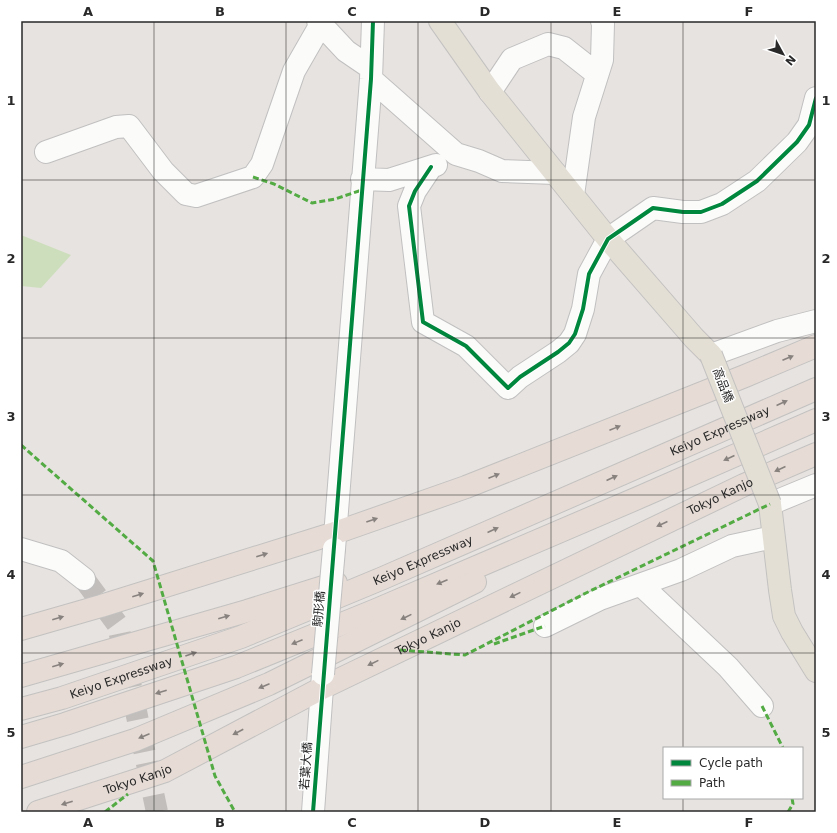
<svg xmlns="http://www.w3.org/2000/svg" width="837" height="833" font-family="'DejaVu Sans','Noto Sans JP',sans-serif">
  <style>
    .green { fill: #cddebc }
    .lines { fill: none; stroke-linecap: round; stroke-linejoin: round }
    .minor-tunnel { stroke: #c1bebb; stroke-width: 22; stroke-dasharray: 22 11; stroke-linecap: butt }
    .minor-casing { stroke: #c1c0c0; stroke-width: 24 }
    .major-casing { stroke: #c3c2c1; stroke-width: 24 }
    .highway-casing { stroke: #c3c2c1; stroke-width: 24 }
    .minor { stroke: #fbfbfa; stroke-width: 22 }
    .major { stroke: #e4dfd5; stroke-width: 22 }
    .highway { stroke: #e6dbd5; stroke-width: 22 }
    .minor-bridge-casing { stroke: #c1c0c0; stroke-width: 24; stroke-linecap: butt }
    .major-bridge-casing { stroke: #c3c2c1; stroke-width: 24; stroke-linecap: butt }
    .minor-bridge { stroke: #fbfbfa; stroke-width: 22 }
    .major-bridge { stroke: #e4dfd5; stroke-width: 22 }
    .quiet { stroke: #53ab44; stroke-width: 3; stroke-dasharray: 6 3; stroke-linecap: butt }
    .cycleway-casing { stroke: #fff; stroke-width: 6 }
    .cycleway { stroke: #00873e; stroke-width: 4 }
    .oneway { fill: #88827f }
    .grid { fill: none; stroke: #292929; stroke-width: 1; stroke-opacity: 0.55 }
    .labels { text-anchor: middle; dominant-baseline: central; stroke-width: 3; stroke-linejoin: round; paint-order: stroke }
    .street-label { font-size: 12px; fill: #292929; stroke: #fff }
    .neatline { fill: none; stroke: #292929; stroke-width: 1.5 }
    .grid-label { font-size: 13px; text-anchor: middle; font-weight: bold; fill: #292929 }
  </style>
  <rect width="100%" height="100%" fill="#e7e3e0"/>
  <path class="green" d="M21,235L71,255L41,288L21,286Z"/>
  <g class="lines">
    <path class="minor-tunnel" d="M84,579L118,625L157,812"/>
    <defs>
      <path id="minor" d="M318,21L346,51L371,68
        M371,79L456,154L479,161L502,171L555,173
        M490,92L512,59L548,44L564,48L597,74
        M46,152L116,127L129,126L163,171L186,194L196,196L253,177L262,164L294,71L321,24
        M431,167L415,191L409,206L423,322L466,346L508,388L520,377L558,352L569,343L575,334L583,309L589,274L608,239L653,208L683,212H701L722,204L757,181L797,142L809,125L816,98
        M362,179L389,180L436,165
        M573,195L584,117L602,60L603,24L602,21
        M711,355L777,331L816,321
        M770,504L816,485
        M21,549L61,561L84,579
        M334,549L371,79L373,21
        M641,585L728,667L762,706
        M545,626L600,599L681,570L732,546L773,537
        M313,812L323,674"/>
      <path id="major" d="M440,21L490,92L608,239L694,338L711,355
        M770,504L780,590L784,616L792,632L816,671"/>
      <g id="highway">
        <path d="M21,629L101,606L335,533L466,487L745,376L816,346"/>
        <path d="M21,676L247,611L336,583"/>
        <path id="s1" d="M21,709L62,698L241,637L383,578L816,389"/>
        <path d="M21,737L65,724L236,667L376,610L640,497L816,420"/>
        <path d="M21,777L135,740L269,684L475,582"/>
        <path id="s2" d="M38,812L165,771L322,688L744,485L816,454"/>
      </g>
    </defs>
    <use href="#minor" class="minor-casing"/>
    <use href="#major" class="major-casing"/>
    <use href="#highway" class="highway-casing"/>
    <use href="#minor" class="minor"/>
    <use href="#major" class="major"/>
    <use href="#highway" class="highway"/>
    <defs>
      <path id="minor-bridge" d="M323,674L334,549"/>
      <path id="major-bridge" d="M711,355L770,504"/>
    </defs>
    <use href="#minor-bridge" class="minor-bridge-casing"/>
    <use href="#major-bridge" class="major-bridge-casing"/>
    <use href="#minor-bridge" class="minor-bridge"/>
    <use href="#major-bridge" class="major-bridge"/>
    <path class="quiet" d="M253,177L274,184L312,203L335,199L362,190
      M21,445L153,561L215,776L235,812
      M494,644L545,626
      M400,650L465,655L586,593L770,504
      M762,706L783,748
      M105,812L128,794
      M788,812L793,804L792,798"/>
    <defs>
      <path id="cycleway" d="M431,167L415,191L409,206L423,322L466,346L508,388L520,377L558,352L569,343L575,334L583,309L589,274L608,239L653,208L683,212H701L722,204L757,181L797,142L809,125L816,98
        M313,812L371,79L373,21"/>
    </defs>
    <use href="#cycleway" class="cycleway-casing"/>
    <use href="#cycleway" class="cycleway"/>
  </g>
  <defs><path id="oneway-solid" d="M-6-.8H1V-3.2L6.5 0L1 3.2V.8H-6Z"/></defs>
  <g class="oneway">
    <use href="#oneway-solid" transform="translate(788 358) rotate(-23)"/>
    <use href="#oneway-solid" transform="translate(782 403) rotate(-24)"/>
    <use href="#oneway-solid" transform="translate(615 428) rotate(-22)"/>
    <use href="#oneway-solid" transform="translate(729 458) rotate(156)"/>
    <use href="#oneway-solid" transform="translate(780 469) rotate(156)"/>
    <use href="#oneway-solid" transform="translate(494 476) rotate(-22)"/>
    <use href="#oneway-solid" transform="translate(612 478) rotate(-24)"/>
    <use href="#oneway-solid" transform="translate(372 520) rotate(-19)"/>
    <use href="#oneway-solid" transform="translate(662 524) rotate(155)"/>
    <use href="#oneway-solid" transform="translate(493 530) rotate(-24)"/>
    <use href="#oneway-solid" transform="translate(262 555) rotate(-17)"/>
    <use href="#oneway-solid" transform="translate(442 582) rotate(157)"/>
    <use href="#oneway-solid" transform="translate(138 595) rotate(-17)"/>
    <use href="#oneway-solid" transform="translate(515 595) rotate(154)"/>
    <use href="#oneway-solid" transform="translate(224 617) rotate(-16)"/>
    <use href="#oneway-solid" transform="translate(406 617) rotate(154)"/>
    <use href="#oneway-solid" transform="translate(58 618) rotate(-16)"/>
    <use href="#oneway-solid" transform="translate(297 642) rotate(158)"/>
    <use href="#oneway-solid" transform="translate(191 654) rotate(-19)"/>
    <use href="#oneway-solid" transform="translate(373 663) rotate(154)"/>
    <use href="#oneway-solid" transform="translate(58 665) rotate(-16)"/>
    <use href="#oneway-solid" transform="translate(264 686) rotate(157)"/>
    <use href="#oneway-solid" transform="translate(161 692) rotate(162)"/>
    <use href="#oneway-solid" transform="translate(238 732) rotate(152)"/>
    <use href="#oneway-solid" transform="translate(144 736) rotate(157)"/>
    <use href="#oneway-solid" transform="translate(67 803) rotate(162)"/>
  </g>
  <path class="grid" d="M154,21V812M286,21V812M418,21V812M551,21V812M683,21V748M21,180H816M21,338H816M21,495H816M21,653H816M683,798V812"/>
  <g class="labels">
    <g class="street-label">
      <text transform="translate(723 385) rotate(69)">高品橋</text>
      <text stroke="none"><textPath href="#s1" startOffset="753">Keiyo Expressway</textPath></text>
      <text stroke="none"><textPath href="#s2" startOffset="753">Tokyo Kanjo</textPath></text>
      <text stroke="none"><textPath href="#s1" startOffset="429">Keiyo Expressway</textPath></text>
      <text transform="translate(319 609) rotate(-85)">駒形橋</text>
      <text stroke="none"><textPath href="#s2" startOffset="429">Tokyo Kanjo</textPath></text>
      <text stroke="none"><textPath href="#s1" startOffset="105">Keiyo Expressway</textPath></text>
      <text transform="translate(306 766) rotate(-86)">若葉大橋</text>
      <text stroke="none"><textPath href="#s2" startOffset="105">Tokyo Kanjo</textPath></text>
    </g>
  </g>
  <rect width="837" height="833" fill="none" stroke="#ffffff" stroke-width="44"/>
  <rect x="663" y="747" width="140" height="52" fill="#ffffff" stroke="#a9a9a9"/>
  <rect x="671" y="760" width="20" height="6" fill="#00873e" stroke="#a9a9a9"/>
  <text x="699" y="767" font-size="12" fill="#292929">Cycle path</text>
  <rect x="671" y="780" width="20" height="6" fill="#53ab44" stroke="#a9a9a9"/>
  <text x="699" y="787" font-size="12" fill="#292929">Path</text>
  <g transform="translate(783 54) rotate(130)" stroke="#ffffff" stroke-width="3" paint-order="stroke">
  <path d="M0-3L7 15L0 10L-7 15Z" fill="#292929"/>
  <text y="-6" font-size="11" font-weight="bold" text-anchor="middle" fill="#292929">N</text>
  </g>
  <rect x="22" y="22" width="793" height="789" class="neatline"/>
  <g class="grid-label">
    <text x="88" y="16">A</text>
    <text x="220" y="16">B</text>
    <text x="352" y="16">C</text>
    <text x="485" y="16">D</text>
    <text x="617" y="16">E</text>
    <text x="749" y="16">F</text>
    <text x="11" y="105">1</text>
    <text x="826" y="105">1</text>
    <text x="11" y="263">2</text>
    <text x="826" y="263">2</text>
    <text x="11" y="421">3</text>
    <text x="826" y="421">3</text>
    <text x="11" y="579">4</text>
    <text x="826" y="579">4</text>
    <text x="11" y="737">5</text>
    <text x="826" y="737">5</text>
    <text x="88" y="827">A</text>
    <text x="220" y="827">B</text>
    <text x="352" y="827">C</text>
    <text x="485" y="827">D</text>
    <text x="617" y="827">E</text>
    <text x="749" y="827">F</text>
  </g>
</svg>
